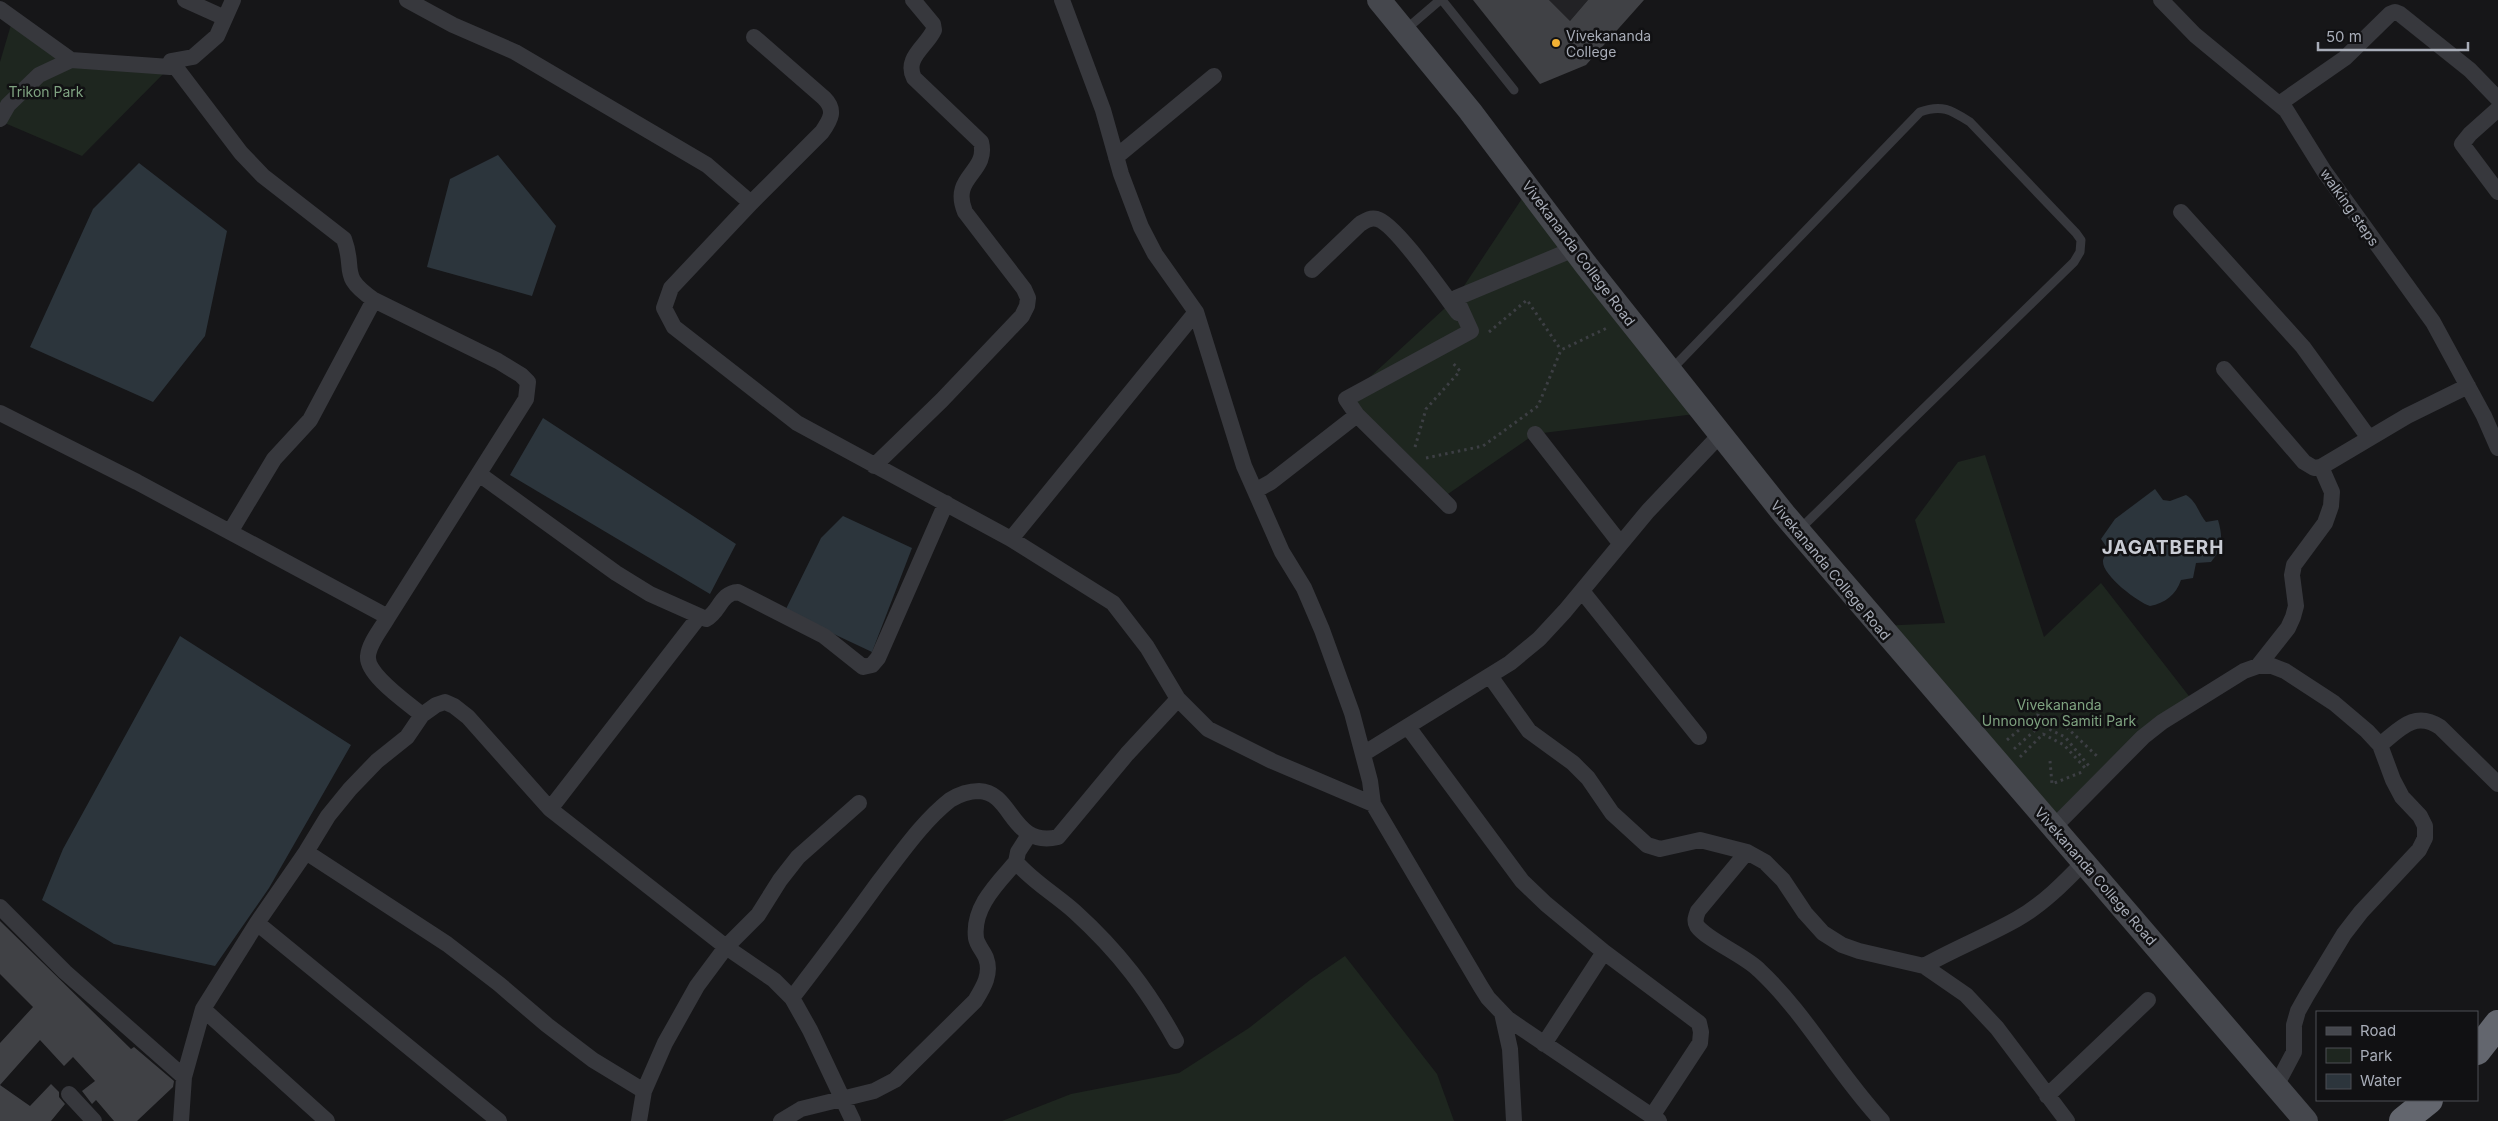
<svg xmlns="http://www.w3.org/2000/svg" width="2498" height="1121" font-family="Inter,sans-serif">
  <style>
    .built { fill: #222225 }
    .green { fill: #1e261f }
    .water { fill: #2c353c }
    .building { fill: #404145 }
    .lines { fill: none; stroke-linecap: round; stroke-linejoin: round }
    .path { stroke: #3d3f44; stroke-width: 3; stroke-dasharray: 2.5 4; stroke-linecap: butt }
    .lane { stroke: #37383d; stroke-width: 9 }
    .street { stroke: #37383d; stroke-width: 16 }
    .secondary { stroke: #45474d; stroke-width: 24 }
    .highway { stroke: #63666e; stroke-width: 28 }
    .poi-dot { fill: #f2b134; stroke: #111113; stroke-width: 2 }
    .labels { text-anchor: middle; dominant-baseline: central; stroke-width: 5; stroke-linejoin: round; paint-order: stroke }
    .poi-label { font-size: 14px; fill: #a8adb8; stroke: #111113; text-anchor: start }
    .park-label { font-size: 14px; fill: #7fa381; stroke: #111113 }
    .street-label { font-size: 14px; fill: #a8adb8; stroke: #111113 }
    .district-label { font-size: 19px; font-weight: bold; letter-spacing: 1px; fill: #c9ccd4; stroke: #111113 }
  </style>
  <rect width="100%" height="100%" fill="#161618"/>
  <path class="built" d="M1549,0H1588L1570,21Z"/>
  <path class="green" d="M13,18L83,60L170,67L82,156L0,121V62Z
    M1529,188L1703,413L1535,434L1445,496L1346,399L1456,298Z
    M1985,455L2044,637L2101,583L2192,700L2055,821L1879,626L1945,623L1915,520L1958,462Z
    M1345,956L1437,1074L1454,1121H1002L1071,1094L1179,1073L1249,1028L1310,980Z"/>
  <path class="water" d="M498,155L556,226L532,296L427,267L450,179Z
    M139,163L227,231L205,336L153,402L30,347L93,209Z
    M543,418L736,544L710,594L510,475Z
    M2155,489L2163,500L2170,501L2186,495C2197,502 2198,512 2206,522L2218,520C2223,537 2223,548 2211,562L2196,563L2193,578L2181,580C2176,595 2165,603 2150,606C2138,602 2101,575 2103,560C2104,557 2107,552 2108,549L2101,539L2115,519Z
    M843,516L912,548L872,652L785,611L821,538Z
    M180,636L351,745L269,888L215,966L114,944L42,900L63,849Z"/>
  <path class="building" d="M1473,0H1549L1570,21L1588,0H1644L1586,65L1540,84Z
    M0,921L131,1049L134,1047L174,1081L173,1087L137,1121H114L96,1100L92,1104L82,1091L95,1081L73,1057L64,1066L40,1040L0,1085V1043L33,1007L0,974Z
    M51,1084L59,1092V1097L65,1104L51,1121H0V1085L30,1106Z"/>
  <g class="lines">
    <path class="path" d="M1489,332L1527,300L1561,350
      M1415,447L1426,409L1460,371L1451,361
      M1426,458L1483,446L1538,406L1561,350L1609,327
      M2007,740L2037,715L2062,723L2099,758
      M2014,749L2041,725L2065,737L2089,766
      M2020,757L2043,734L2064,745L2086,769
      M2050,761L2052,784L2082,772"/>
    <path class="lane" d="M1442,0L1514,90
      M1404,31L1440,0
      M1670,371L1920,112C1942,104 1951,110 1970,122L2076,233L2081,240L2080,252L2074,262L1799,530"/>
    <path class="street" d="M185,0L225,18
      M407,0L453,25L515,52L707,165L751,203L671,288L664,308L674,327L797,423L1011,539L1113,603L1147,647L1178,699L1208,729L1272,761L1373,804
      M1062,0L1103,110L1121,174L1141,227L1155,254L1196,312L1244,466L1282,552L1304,588L1322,630L1352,713L1370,781L1373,804L1481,987L1488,998L1508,1019L1659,1121
      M2161,0L2195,35L2286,110L2324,171L2433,322L2484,416L2498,448
      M0,9L71,60
      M171,61L241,153L263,176L344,239C356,271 338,275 374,300L498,361L521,375L528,382L526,399L388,617C382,628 369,643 368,656C366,675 408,703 422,715
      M2279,104L2345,58L2390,14L2395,12L2400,14L2470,70L2498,99
      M2498,109L2470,134L2462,144L2498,192
      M0,119L8,105L39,75L71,60L170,67L171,61L193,57L217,36L233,0
      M1116,157L1214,76
      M751,203L822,132C831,119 836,110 824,98L754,37
      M2181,212L2303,347L2369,438
      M1312,270L1360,224C1365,221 1370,217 1377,219C1395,223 1445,296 1458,313
      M2224,369L2304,462L2314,468L2321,467L2407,416L2468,386
      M0,413L137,482L388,617
      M1357,415L1449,506
      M1535,434L1620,543
      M874,466L942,400L1022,316L1027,306L1028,298L1024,289L965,212C950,176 989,173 981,142L914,78C904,58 926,47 934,30L933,24L913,0
      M479,474L616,573L650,594L706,619C720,612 720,593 738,592L824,636L863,667L872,665L878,658L946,503
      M1255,491L1271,482L1357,415L1346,399L1471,331L1456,298L1574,249
      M230,532L274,459L310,420L374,300
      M1011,539L1196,312
      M1582,591L1699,737
      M2258,666L2288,628L2293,617L2296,606L2292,575L2294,565L2325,523L2331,506L2332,492L2321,467
      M1490,676L1529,731L1573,763L1588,778L1612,813L1647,845L1660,849L1700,840L1747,852L1765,862L1783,880L1805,913L1823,933L1842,945L1859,951L1924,966L1966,995L1997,1028L2067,1121
      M1408,727L1522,881L1546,904L1604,952L1699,1023L1701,1032L1700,1043L1652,1116
      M2380,745C2399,730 2414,710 2440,727L2498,784
      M1363,754L1510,663L1539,639L1565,611L1648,511L1720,435
      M550,809L698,618
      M2054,827L2143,737L2162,722L2244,671L2258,666H2272L2285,671L2334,703L2367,731L2380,745L2393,780L2402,797L2420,816L2425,826V838L2419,850L2361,912L2344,934L2307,995L2298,1011L2294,1025V1052L2276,1086
      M1029,835L1018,852L1016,862C1032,881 1056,895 1075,912C1118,951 1148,990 1176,1041
      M306,852L447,944L499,984L547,1025L593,1060L644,1091
      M1747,852L1698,911C1696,916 1694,921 1697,926C1707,940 1744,955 1759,970C1807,1015 1837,1073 1882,1121
      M0,907L65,972L184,1077L181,1121
      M257,923L499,1121
      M1924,966C1954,949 1987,936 2017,919C2042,905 2064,883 2084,862
      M792,998C821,960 850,922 878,883C900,855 922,822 950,800C958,795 969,791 979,791C1013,792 1011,848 1058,837L1127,754L1178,699
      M1502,1013L1510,1049L1514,1121
      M1544,1044L1604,952
      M184,1077L203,1009
      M69,1094L94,1121
      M2047,1096L2148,1000
      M327,1121L203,1009L257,923L306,852L328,816L350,789L377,761L407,737L422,715L436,705L445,702L454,706L468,717L550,809L726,947L774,980L792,998L810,1030L853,1121
      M639,1121L644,1091L665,1043L697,986L726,947L758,915L780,880L798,857L859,803
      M781,1121L801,1109L874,1091L895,1080L975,1001C983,988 992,974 986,958C984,952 977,945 976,938C972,907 998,883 1016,862"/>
    <path class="secondary" d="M1379,0L1470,111L1586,265L1784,514L2306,1121"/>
    <path class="highway" d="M2477,1051L2498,1024
      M2403,1121L2429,1100"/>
  </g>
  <circle class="poi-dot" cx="1556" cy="43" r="5"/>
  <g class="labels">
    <g class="poi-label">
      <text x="1566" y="35">Vivekananda<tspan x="1566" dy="16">College</tspan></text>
    </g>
    <g class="park-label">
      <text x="46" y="91">Trikon Park</text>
      <text x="2059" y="704">Vivekananda<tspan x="2059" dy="16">Unnonoyon Samiti Park</tspan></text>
    </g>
    <g class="street-label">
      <text transform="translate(2350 207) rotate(55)">walking steps</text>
      <text transform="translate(1579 253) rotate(53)">Vivekananda College Road</text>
      <text transform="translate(1831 570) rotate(50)">Vivekananda College Road</text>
      <text transform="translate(2096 876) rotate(49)">Vivekananda College Road</text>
    </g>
    <g class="district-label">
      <text x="2163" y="547">JAGATBERH</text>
    </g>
  </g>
  <rect x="2316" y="1011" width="162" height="90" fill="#111113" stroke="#4d4f55"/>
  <rect x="2326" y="1027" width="25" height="8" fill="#45474d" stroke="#4d4f55"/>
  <text x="2360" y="1036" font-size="15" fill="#a8adb8">Road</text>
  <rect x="2326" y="1048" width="25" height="15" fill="#1e261f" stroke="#4d4f55"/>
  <text x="2360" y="1061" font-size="15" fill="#a8adb8">Park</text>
  <rect x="2326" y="1074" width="25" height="15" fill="#2c353c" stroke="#4d4f55"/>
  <text x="2360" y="1086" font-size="15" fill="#a8adb8">Water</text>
  <path d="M2318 42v8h150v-8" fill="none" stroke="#a8adb8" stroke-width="2.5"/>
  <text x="2326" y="42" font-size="15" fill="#a8adb8" stroke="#111113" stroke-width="4" paint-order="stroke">50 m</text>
</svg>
